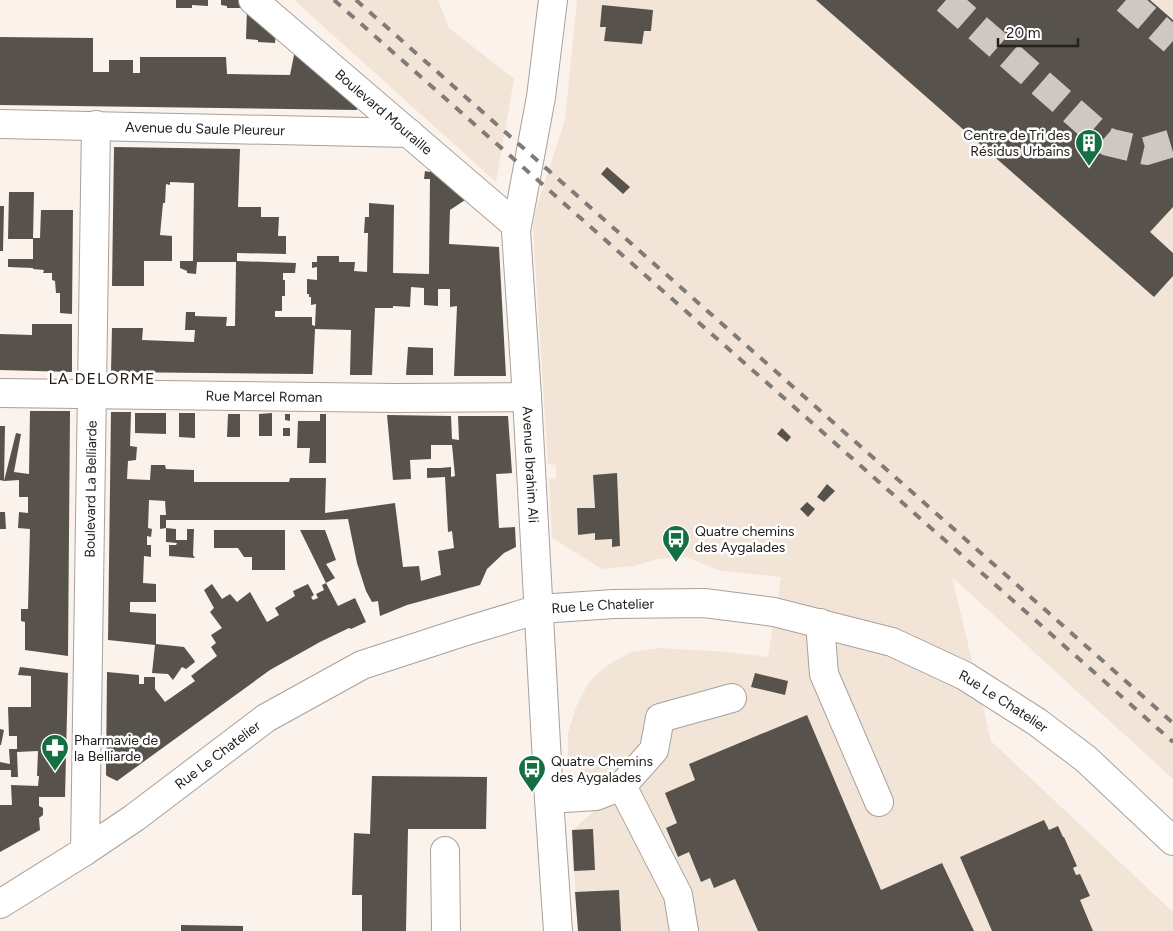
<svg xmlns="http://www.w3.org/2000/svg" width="1173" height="931" font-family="Figtree,sans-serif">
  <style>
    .built { fill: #f2e5d8 }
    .building { fill: #57534c }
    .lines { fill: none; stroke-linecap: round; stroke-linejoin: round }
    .minor-tunnel { stroke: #cfc8c2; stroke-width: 28; stroke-dasharray: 28 14; stroke-linecap: butt }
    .minor-casing { stroke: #a8a19b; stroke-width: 30 }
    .major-casing { stroke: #a8a19b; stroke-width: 30 }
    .minor { stroke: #fff; stroke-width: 28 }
    .major { stroke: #fff; stroke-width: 28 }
    .rail { stroke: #807b77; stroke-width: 4; stroke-dasharray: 9 9; stroke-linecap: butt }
    .labels { text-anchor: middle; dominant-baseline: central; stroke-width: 5; stroke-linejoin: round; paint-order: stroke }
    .street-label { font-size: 14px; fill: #23201e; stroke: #fff }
    .poi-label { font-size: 14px; fill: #23201e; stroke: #fff; text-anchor: start }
    .quarter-label { font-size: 16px; letter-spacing: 1px; fill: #23201e; stroke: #fff }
  </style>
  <rect width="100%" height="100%" fill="#faf2eb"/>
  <path class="built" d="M294,0H438L449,28L514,79L496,182Z
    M577,0H1173V779L952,577L991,741L1173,912V931H578L572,831L597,808L595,781L568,757V733L576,707L587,685L597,674L611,663L632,652L660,648L728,652L768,657L781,577L717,570L687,557L657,559L634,566L602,569L552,538L549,479L556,478V465L548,464L533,230L535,212L565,120Z"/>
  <path class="building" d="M176,0H208V6L192,5V8H176Z
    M221,0H240L243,8H227V6L221,5Z
    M816,0H1150L1173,20V207L1150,232L1173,253V276L1154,297Z
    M602,5L653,10L651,31H644L642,44L604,41L606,27H600Z
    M247,9L276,33L275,43L258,42V40L246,39Z
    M0,37L93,38V72H109V60H133V73H140V57H226L227,74L290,75L295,50L357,104V110L0,105Z
    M114,147L240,149L238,207H261V217H279L278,236H286V254L237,253V261L296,263L295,273H283V280H285V296H282V311H275V317H312V325L315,326L316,304L311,305V297H309V294H307V279L317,280V267L312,268V262H317V256H339V262H355L354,271L367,272L368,233H364L365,217H369V203L394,205L393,273L429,274L430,179H424L425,171L430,172V170L465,200L450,210L449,244L499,247L506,376H454L457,306L450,307V289H438V306L424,305V288L411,287L410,307L393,306V308H375L372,375H350L351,330L315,329L313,374L111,372L112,328H143L142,340L194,342L195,330H185L186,312H195V316L227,317L226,326H235L236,262H197L196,274L187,273V271L180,268V261H193L194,183L170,182V185L166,184L165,203H163L160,235L172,236V261H144V286H112Z
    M607,167L630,187L623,194L601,174Z
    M9,192H34L33,239H8Z
    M0,206H4L3,251H0Z
    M41,210H73L72,314L60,313V293H56L55,281L52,280V273H43L44,270L33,269V268L8,267V259H33V238H40Z
    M32,324H72V372L0,370V334L32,335Z
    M408,347L433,348V375H406Z
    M30,411H70L68,656L25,650V622L21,621V609H28L30,529L18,528L19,512L28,513V497H19V480L4,481L0,480V426H5L4,481L16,433L21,434L14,472L29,474Z
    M111,412H131L130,446L137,447L136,460L128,461L127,479L150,480L151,465H165L166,469L194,470V482H289L290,478H326L325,513L395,503L403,567L419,566L421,581L441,575L438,551L454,548L452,531L448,532L445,477L427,478V468H440L451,467V477L455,476L452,445H431V459L410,460L411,479L393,480L387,415L451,416L452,439L459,440L458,416H508L512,473L496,474L499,528L515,527L516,547L504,553L487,569L480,585L407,605L380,616L378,601L372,602L366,591L357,563L348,519L324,520H166V528L160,529V515H166L165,501L149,500L148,528L152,529L151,537L147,536V545H151V557L144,556L143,583L156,584V602H130V612L156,614V644L184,647L194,660L195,662L186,669L182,667L173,680L168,674L152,673L155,645L108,640Z
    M135,413H166V434L135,433Z
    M179,413H195V438L179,437Z
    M272,413V436H259V414Z
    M228,414H240V437H227Z
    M285,414H290V421L285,420Z
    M320,414H326V463H309L310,448H297L298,421H320Z
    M283,428H290V436H283Z
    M782,428L791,437L787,442L777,434Z
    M617,473L620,546L612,547V539L595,540V533L578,535L577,508H595L593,475Z
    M827,484L835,491L824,502L817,497Z
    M807,502L815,509L808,517L800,509Z
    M0,512H5L6,529H0Z
    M166,528L176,529V540H187V529H194L193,555L195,558L169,556V545H176L177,543L166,542Z
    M214,530H285V570H252V557H244L238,548H214Z
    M300,530H325L336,560L326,564L335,578L326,583L338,606L355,598L366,622L351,629L349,628L320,642L270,670L117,781L107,776L106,775L107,672L139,675V684H144V677H155V689L165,702L195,681L191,676L217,656L211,647L216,643L211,635L222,628L210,612L214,608L204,590L212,584L222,599L230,594L237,602L250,592L267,622L279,615L275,608L295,596L293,591L308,584L314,595L311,597L313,600L318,598L316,594L324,590L322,585L326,583Z
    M20,667L68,673L65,797H39V806L43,808V815L39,818L40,830L0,852V805H12L11,785L38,786L39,776H37L38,751L17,752L18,777H11V770H0V762L10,764L9,749H17V736H9L8,707H31V676L18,675Z
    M755,673L788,681L785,695L751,687Z
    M807,715L881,890L942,863L974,931H758L735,879L714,888L710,878L701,882L689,852L678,857L666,828L677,823L665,793L695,780L689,764Z
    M0,729L4,730L1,745H0Z
    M372,776L487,777L486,829H408L406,931H362V895H352L354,833L370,834Z
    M1044,820L1049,830L1058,826L1063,837H1064L1077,866L1073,868L1076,875L1080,874L1090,896L1080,900L1093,931H992L960,857Z
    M593,829L595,870L574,871L572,830Z
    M619,890L621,931H578L575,892Z
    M181,925L243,926V931H181Z"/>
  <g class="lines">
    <path class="minor-tunnel" d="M946,0L1108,142L1146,151L1173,143
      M1126,0L1173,41"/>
    <defs>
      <g id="minor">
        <path id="s1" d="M253,0L516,225"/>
        <path id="s2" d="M553,0L541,97L516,231L527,397L549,799L558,931"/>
        <path id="s3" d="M0,124L409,133"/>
        <path id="s4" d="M0,393L398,398L527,397"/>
        <path d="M820,623L824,674L879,802"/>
        <path d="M622,786L654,750L660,718L732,698"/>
        <path d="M549,799L596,796L622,786L678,895L684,931"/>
        <path id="s5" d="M85,851L96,125"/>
        <path d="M445,851L446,931"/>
      </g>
      <g id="major">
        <path id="s6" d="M0,904L85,851L134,818L266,718L362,665L463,632L539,609L614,604L704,603L774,612L892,642L965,676L1037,722L1086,759L1173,841"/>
      </g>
    </defs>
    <use href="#minor" class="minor-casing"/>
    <use href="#major" class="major-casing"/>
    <use href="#minor" class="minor"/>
    <use href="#major" class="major"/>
    <path class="rail" d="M334,0L1173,742
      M356,0L1173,723"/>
  </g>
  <defs>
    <symbol id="building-pin" viewBox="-11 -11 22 30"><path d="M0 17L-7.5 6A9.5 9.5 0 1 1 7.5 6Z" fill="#146f42" stroke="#fff"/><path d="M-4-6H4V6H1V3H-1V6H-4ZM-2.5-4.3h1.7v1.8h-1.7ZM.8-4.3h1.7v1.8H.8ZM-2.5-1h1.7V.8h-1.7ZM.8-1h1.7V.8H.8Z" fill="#fff"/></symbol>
    <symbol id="bus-pin" viewBox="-11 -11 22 30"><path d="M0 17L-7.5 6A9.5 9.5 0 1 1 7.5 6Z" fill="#146f42" stroke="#fff"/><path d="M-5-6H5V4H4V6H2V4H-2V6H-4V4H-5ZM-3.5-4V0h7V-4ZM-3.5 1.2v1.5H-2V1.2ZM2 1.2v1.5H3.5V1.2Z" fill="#fff"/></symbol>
    <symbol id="pharmacy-pin" viewBox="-11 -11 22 30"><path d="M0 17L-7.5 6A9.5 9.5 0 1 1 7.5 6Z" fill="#146f42" stroke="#fff"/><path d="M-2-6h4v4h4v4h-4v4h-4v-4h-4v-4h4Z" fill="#fff"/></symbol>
  </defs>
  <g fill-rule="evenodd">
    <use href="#building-pin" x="1073" y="127" width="32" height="43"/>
    <use href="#bus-pin" x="660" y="523" width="32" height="43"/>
    <use href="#pharmacy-pin" x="39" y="732" width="32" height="43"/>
    <use href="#bus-pin" x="516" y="753" width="32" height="43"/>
  </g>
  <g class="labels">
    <g class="street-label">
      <text stroke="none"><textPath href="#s1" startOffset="172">Boulevard Mouraille</textPath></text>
      <text stroke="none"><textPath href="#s3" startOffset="205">Avenue du Saule Pleureur</textPath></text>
      <text stroke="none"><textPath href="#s4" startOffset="264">Rue Marcel Roman</textPath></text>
      <text stroke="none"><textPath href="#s2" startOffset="468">Avenue Ibrahim Ali</textPath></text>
      <text stroke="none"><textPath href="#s5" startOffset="362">Boulevard La Belliarde</textPath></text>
      <text stroke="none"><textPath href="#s6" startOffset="684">Rue Le Chatelier</textPath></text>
      <text stroke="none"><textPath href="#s6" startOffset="1104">Rue Le Chatelier</textPath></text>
      <text stroke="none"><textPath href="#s6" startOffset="264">Rue Le Chatelier</textPath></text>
    </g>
    <g class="poi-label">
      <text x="1070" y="135" text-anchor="end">Centre de Tri des<tspan x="1070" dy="16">Résidus Urbains</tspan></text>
      <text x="695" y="531">Quatre chemins<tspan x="695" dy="16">des Aygalades</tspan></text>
      <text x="74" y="740">Pharmavie de<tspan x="74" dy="16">la Belliarde</tspan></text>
      <text x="551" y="761">Quatre Chemins<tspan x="551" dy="16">des Aygalades</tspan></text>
    </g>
    <g class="quarter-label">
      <text x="102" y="378">LA DELORME</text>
    </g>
  </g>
  <path d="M998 38v8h80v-8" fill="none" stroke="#23201e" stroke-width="2.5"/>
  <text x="1006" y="38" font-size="15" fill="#23201e" stroke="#ffffff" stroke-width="4" paint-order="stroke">20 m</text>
</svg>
